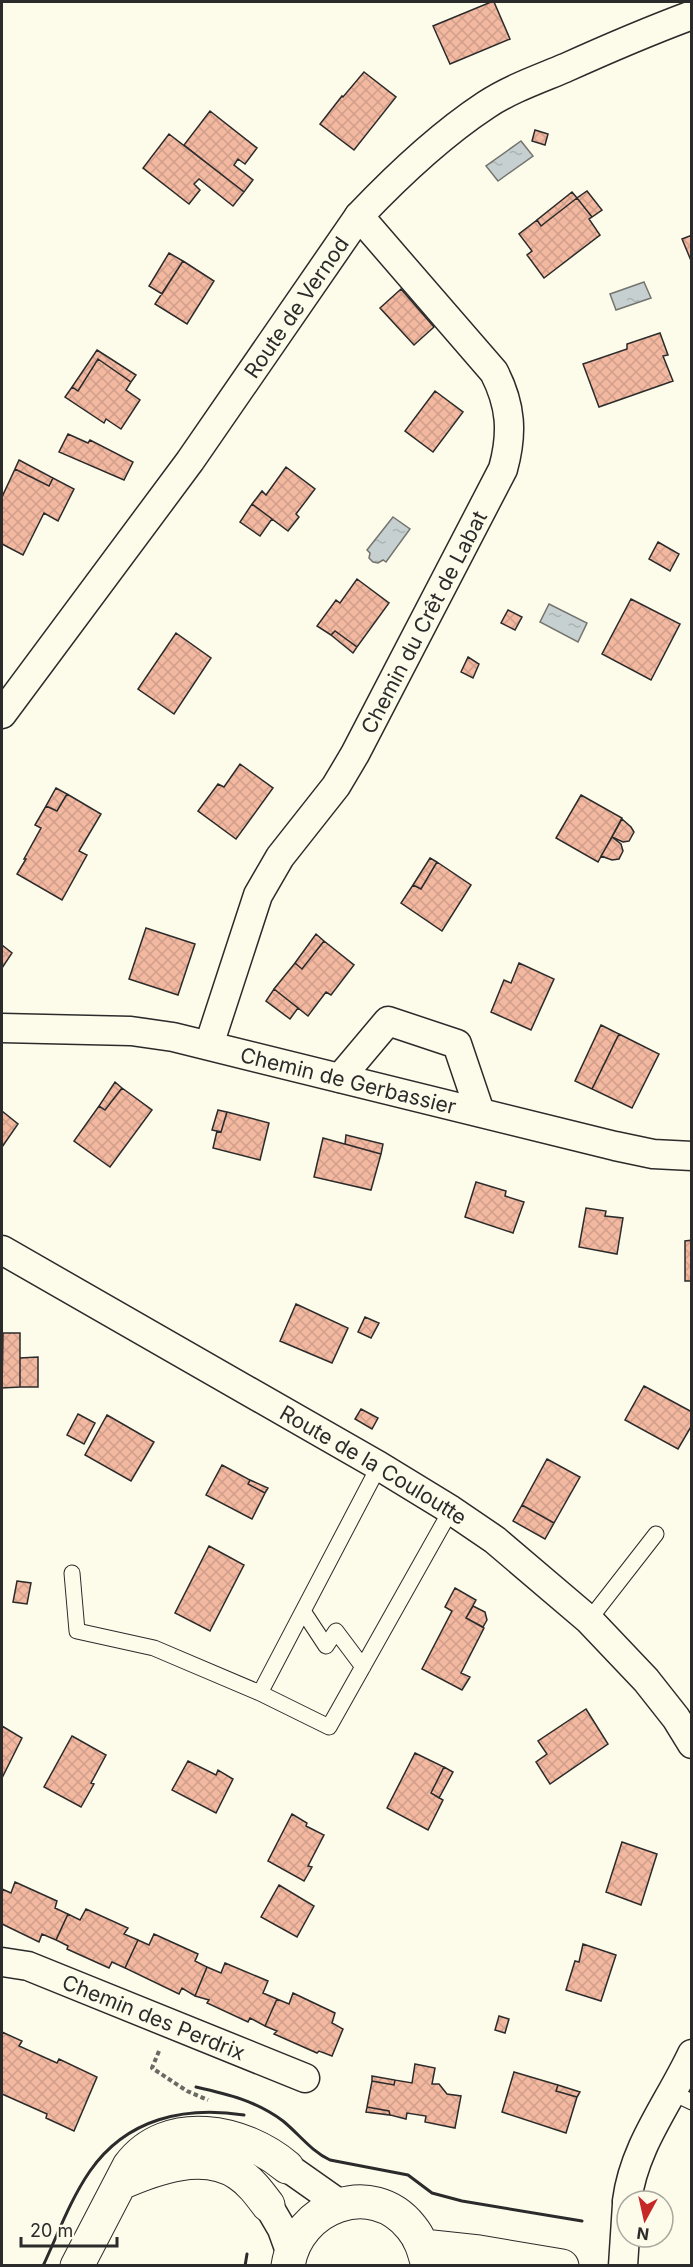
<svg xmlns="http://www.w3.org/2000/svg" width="693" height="2267" font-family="Inter,sans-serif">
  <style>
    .water { fill: url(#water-ripples); stroke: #74746e; stroke-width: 1.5 }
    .building { fill: url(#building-cross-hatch); stroke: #2b2b2b; stroke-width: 1.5 }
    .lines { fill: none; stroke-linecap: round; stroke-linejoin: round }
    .lane-casing { stroke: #2b2b2b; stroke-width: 17 }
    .street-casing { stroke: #2b2b2b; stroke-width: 31 }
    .secondary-casing { stroke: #2b2b2b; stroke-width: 35 }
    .path { stroke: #6a6964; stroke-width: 4; stroke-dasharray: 4.5 3; stroke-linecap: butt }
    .lane { stroke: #fdfbea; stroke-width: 15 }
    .street { stroke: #fdfbea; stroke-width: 28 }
    .secondary { stroke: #fdfbea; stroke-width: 33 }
    .wall { stroke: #2b2b2b; stroke-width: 3 }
    .labels { text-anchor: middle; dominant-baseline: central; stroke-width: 4.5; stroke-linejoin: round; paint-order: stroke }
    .street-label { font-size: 21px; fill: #2b2b2b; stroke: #fdfbea }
  </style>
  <defs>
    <pattern id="water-ripples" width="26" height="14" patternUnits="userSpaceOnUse" patternTransform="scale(1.5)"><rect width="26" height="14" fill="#c7d0d0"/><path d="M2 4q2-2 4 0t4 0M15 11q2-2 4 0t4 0" fill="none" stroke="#abb3b3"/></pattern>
    <pattern id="building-cross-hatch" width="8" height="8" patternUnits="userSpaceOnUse" patternTransform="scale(1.5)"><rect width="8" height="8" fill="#f2b8a0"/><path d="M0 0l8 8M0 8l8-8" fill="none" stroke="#d09e8a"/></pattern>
  </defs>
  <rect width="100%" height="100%" fill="#fdfbea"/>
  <path class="water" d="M521,141L533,156L498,181L486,166Z
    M644,282L651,298L616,310L610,294Z
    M393,517L410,529L386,562L383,560L378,563L373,562L369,558L370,553L367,550Z
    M549,604L587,623L578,642L540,622Z"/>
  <path class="building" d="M491,2H494L510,39L450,64L433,26Z
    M364,72L396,97L354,150L320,124L342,96L343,97Z
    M210,111L257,148L245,164L238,159L234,165L253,180L244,192L184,145Z
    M535,130L548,134L545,145L532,141Z
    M169,134L244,192L233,206L199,179L194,184L200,190L189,204L143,168Z
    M587,191L602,210L592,217L577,198Z
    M572,192L577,198L541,226L537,220Z
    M577,198L592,217L589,219L600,235L544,278L527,255L532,251L519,234L537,220L541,226Z
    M692,235V263L682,239Z
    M169,253L183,261L162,294L149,286Z
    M183,261L214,281L187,324L155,304Z
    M401,289L434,327L414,345L380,308Z
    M660,333L668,355L663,356L673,381L599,407L583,364L627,349V344Z
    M97,350L136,375L131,382L98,359L78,391L72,387Z
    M98,359L131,382L126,390L140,400L121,429L106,419L104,423L65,397L72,387L78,391Z
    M435,391L463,412L433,452L405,431Z
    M68,434L88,443L90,440L133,462L124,480L59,452Z
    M19,460L53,478L49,486L15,469Z
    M286,467L315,489L296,514L299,517L288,531L252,504L262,491L266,495Z
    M15,469L49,486L53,478L74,489L58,521L44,513L23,555L2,544V497Z
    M252,504L272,519L260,536L240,522Z
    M658,542L679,554L670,571L649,559Z
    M357,579L389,603L357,647L335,631L331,635L317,626L336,600L340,603Z
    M631,599L680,624L651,680L602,654Z
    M508,610L522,617L515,630L501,623Z
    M335,631L357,647L353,653L331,635Z
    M176,633L211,658L174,714L138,689Z
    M468,657L479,664L473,678L461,672Z
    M240,764L273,788L236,839L198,811L218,784L224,787Z
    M56,788L67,794L57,811L46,806Z
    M67,794L101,814L79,851L87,855L62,900L17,874L26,859H24L41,828L35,825L46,806L57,811Z
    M581,795L622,818L598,862L556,838Z
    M622,819L631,827L634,832L629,841L623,842L612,837Z
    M612,837L621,844L623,851L619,859L612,860L601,856Z
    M430,858L437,862L421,889L413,885Z
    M437,862L471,885L442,931L401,903L413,885L421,889Z
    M146,928L195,944L178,995L129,979Z
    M316,934L324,941L302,969L295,963Z
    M324,941L354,965L331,995L326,992L308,1016L274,989L295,963L302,969Z
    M2,945L12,953L2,968Z
    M519,963L554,979L531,1030L491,1012L504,980L511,983Z
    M274,989L298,1008L290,1019L266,1001Z
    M601,1025L619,1034L592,1089L575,1081Z
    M619,1034L659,1054L632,1108L592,1089Z
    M115,1082L122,1088L105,1110L99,1106Z
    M122,1088L152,1110L110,1167L74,1141L99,1106L105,1110Z
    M218,1110L227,1112L221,1132L212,1130Z
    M2,1111L18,1124L2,1147Z
    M227,1112L269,1123L260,1160L213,1148L217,1131L221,1132Z
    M346,1135L383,1144L381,1154L345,1144Z
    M323,1138L381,1154L371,1190L314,1177Z
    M476,1182L506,1191L505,1196L524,1202L513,1233L465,1217Z
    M586,1208L606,1211L605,1216L623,1218L617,1254L579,1247Z
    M692,1240V1281H685V1241Z
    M296,1304L348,1328L332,1363L280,1341Z
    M365,1317L379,1323L371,1338L358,1332Z
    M3,1333H20V1387L2,1388Z
    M38,1357V1387H20V1358Z
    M644,1386L692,1412V1425L678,1449L625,1420Z
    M361,1409L378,1418L372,1429L355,1419Z
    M78,1414L95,1423L84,1444L67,1435Z
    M107,1415L154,1442L131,1481L85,1455Z
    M547,1459L580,1477L554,1523L522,1505Z
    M222,1465L250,1480L248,1484L265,1493L252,1519L206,1495Z
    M250,1480L268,1488L265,1493L248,1484Z
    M522,1505L554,1523L545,1539L513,1521Z
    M209,1546L244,1565L210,1631L175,1613Z
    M17,1581L31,1583L27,1604L13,1602Z
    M455,1588L476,1600L466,1618L484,1628L461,1673L470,1677L462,1690L422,1669L452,1611L445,1607Z
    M473,1606L485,1612L487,1620L483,1627L466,1618Z
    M586,1709L608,1744L550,1784L536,1762L547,1754L538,1741Z
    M2,1726L22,1738L2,1778Z
    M72,1736L106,1755L91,1783L94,1784L81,1807L44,1787Z
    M415,1753L444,1767L431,1793L443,1800L428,1830L387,1808Z
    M188,1761L216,1775L218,1770L233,1779L216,1813L172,1790Z
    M444,1767L453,1772L439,1798L431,1793Z
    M292,1814L307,1823L306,1826L324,1835L308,1866L312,1867L304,1881L268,1861Z
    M622,1842L657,1854L641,1905L606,1892Z
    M15,1882L57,1901L55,1908L68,1914L56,1940L42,1934L39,1942L2,1924V1889L11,1893Z
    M279,1885L314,1906L297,1937L261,1917Z
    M86,1909L128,1928L124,1934L138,1940L125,1968L112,1962L109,1968L67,1949L68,1946L56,1940L68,1914L80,1920Z
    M154,1934L198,1954L195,1961L207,1967L195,1996L182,1988L179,1994L125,1968L138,1940L149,1945Z
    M583,1944L616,1955L601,2001L566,1990L575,1961L579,1962Z
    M225,1963L268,1981L263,1993L277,1999L265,2026L250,2018L248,2022L207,2003L209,2000L195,1996L207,1967L221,1973Z
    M293,1993L335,2013L332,2023L343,2029L332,2056L319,2051L317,2053L274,2034L277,2031L265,2026L277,1999L289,2004Z
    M499,2016L509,2019L505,2033L495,2030Z
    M2,2032L22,2041L19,2046L57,2063L59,2059L97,2077L74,2131L46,2118L47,2114L2,2094Z
    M415,2064L435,2068L432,2084H439L447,2094L461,2096L455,2128L425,2122L426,2116L407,2113L406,2119L390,2115L389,2111L367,2107L372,2081L394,2085L395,2080L412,2083Z
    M514,2072L558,2085L556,2091L577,2097L566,2133L502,2112Z
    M372,2076L395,2080L394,2085L372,2081Z
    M558,2085L580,2092L577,2097L556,2091Z
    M367,2107L389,2111L390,2115L366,2112Z"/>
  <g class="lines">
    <defs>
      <path id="lane" d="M379,1466L260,1693L329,1727L451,1510
        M72,1573L77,1631L154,1648L260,1693
        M303,1611L326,1646L336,1631L363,1667
        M589,1620L656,1534
        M671,2092L692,2102"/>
      <g id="street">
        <path id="s1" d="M2,714L190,461L359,216C398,175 439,136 486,105C510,89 539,79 565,68C607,49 649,31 692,15"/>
        <path id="s2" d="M2,1028L131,1031L173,1037L615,1146L653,1154L692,1156"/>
        <path id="s3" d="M209,1045L258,895L280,857L336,786L355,754L503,469C513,433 511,405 494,372L359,216"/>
        <path d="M340,1078L388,1021L457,1044L480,1112"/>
        <path id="s4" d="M2,1250L379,1466L451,1510L495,1540L589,1620L646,1680L676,1718L692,1744"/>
        <path id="s5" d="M2,1962L28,1966L305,2078"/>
        <path d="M287,2167L341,2205"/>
        <path d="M627,2201C634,2146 669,2103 692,2054"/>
        <path d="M268,2205L282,2229L291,2254"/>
        <path d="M623,2266L627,2204"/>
      </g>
      <path id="secondary" d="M121,2183C155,2168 204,2150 239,2174C251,2182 259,2193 268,2205
        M423,2246L479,2252L562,2266
        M77,2266L129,2166C167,2115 244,2130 287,2167
        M288,2266C297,2206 372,2178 411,2227C421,2239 424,2251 428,2266"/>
    </defs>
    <use href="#lane" class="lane-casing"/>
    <use href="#street" class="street-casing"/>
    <use href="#secondary" class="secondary-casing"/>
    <path class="path" d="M159,2051L152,2068L187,2091L208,2100"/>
    <use href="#lane" class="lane"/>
    <use href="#street" class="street"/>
    <use href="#secondary" class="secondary"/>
    <path class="wall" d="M196,2087C227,2094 257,2101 283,2121C299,2134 311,2151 330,2160L408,2175L432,2193L462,2201L582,2221
      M43,2266C58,2234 70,2200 90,2171C127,2118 185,2106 244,2115
      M245,2266L247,2254"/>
  </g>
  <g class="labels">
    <g class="street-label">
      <text stroke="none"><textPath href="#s1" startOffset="502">Route de Vernod</textPath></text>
      <text stroke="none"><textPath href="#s3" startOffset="478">Chemin du Crêt de Labat</textPath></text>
      <text stroke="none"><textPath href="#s2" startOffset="352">Chemin de Gerbassier</textPath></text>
      <text stroke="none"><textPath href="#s4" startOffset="429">Route de la Couloutte</textPath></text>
      <text stroke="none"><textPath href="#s5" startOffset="162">Chemin des Perdrix</textPath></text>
    </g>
  </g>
  <rect width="693" height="2267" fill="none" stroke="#2b2b2b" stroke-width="6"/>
  <g transform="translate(645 2219) rotate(188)"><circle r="28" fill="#fdfbea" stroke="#a9a89e" stroke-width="1.5"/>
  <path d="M0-4.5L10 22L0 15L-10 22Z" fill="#c62828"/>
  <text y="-9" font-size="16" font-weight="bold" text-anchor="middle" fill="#2b2b2b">N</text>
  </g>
  <path d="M21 2237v9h96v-9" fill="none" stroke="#2b2b2b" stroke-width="3"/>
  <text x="30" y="2237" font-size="18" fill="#2b2b2b" stroke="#fdfbea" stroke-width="4.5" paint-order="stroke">20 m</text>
</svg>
